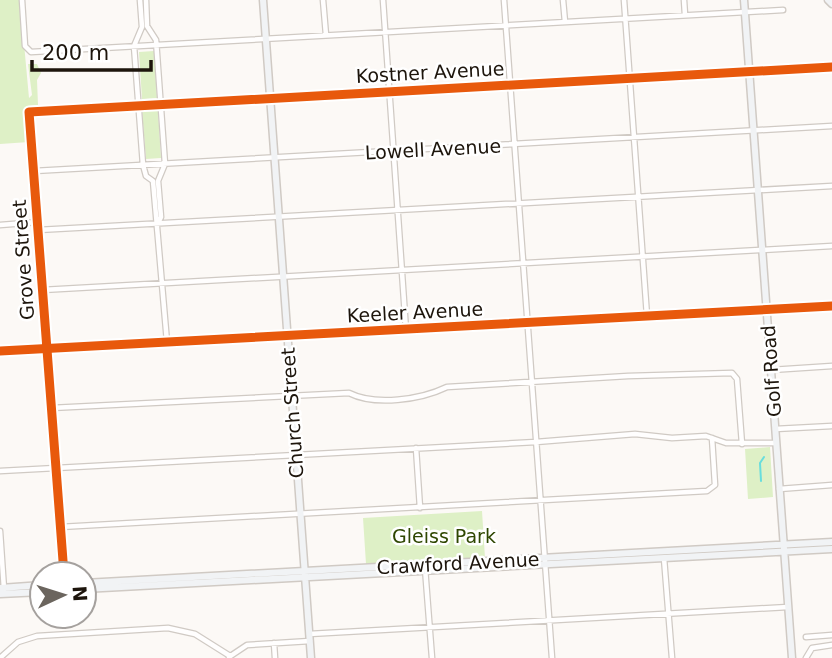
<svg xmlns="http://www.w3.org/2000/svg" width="832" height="658" font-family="'DejaVu Sans',sans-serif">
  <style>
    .green { fill: #def0c6 }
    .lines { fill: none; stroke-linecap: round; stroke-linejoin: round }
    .stream { stroke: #68dddd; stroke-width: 2 }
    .street-casing { stroke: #d0cac4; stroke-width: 7 }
    .secondary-casing { stroke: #d0cac4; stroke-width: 9 }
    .street { stroke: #fffefe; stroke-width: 4.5 }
    .secondary { stroke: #f1f3f5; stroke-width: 6 }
    .cycleway-casing { stroke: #fff; stroke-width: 13 }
    .cycleway { stroke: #e8590c; stroke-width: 9 }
    .labels { text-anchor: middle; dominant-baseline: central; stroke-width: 5; stroke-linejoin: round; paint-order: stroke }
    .street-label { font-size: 19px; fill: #1d150c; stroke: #fff }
    .park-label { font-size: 19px; fill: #2f4702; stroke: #fff }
  </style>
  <rect width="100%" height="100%" fill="#fcf9f6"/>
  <path class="green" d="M0,0H20L29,98L32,95L28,64H37L41,73L37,80L38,105L29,106V142L0,144Z
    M154,51L157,98L142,99L139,52Z
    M158,110L161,158L146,159L142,111Z
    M770,447L773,497L748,499L745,449Z
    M482,511L485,558L366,564L363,518Z"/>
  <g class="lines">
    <path class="stream" d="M761,481L760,463L764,457"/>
    <defs>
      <path id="street" d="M22,0L25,46L31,52L783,10
        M140,0L142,27L134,46L143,165L146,176L153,181L167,342
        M146,0L147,26L156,40L165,164L158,181L161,217L158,223
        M323,0L326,35
        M383,0L406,330
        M504,0L552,658
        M563,0L565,22
        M624,0L647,316
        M684,0L685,15
        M34,171L832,126
        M0,225L38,222
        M38,230L832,186
        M42,290L832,246
        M766,310L832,306
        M771,370L832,366
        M51,408L349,393C375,406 420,400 447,387L628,376L732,373L737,379L742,444
        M775,429L832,426
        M416,448L420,508
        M0,471L536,442L635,434L672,438L706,436L726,443H776
        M779,489L832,485
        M60,527L707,491L715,485L712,438
        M0,531L4,589
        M664,558L672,658
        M425,568L432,658
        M64,574L29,112L832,67
        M309,634L788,607
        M806,637L832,635
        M274,643L275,658
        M229,657L247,645L310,641
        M0,658L18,642L37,636L168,628L195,634L230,656
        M806,658L812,648L832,645"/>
      <path id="secondary" d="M263,0L311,658
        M744,0L792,658
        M828,0L832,4
        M0,351L766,310
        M84,583L832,542
        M0,588L42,585
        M84,589L832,549
        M0,594L42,592"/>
    </defs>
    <use href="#street" class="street-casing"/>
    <use href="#secondary" class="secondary-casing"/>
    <use href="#street" class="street"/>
    <use href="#secondary" class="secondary"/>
    <defs>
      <path id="cycleway" d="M0,351L832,306
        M64,574L29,112L832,67"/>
    </defs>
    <use href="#cycleway" class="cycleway-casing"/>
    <use href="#cycleway" class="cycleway"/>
  </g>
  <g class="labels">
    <g class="street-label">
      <text transform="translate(430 72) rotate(-3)">Kostner Avenue</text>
      <text transform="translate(433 149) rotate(-3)">Lowell Avenue</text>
      <text transform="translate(23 260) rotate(-94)">Grove Street</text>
      <text transform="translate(415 312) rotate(-3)">Keeler Avenue</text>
      <text transform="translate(771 371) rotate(-94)">Golf Road</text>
      <text transform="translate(292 413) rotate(-94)">Church Street</text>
      <text transform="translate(458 563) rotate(-3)">Crawford Avenue</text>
    </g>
    <g class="park-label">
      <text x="444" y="536">Gleiss Park</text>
    </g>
  </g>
  <g transform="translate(63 595) rotate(86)"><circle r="33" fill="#ffffff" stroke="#a5a19e" stroke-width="2"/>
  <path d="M0-5L12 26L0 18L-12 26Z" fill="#6b655e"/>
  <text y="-10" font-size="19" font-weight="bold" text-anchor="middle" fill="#1d150c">N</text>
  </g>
  <path d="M32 60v10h119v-10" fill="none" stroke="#1d150c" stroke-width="3.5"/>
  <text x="42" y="60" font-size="21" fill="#1d150c" stroke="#ffffff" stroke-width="5" paint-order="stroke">200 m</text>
</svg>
